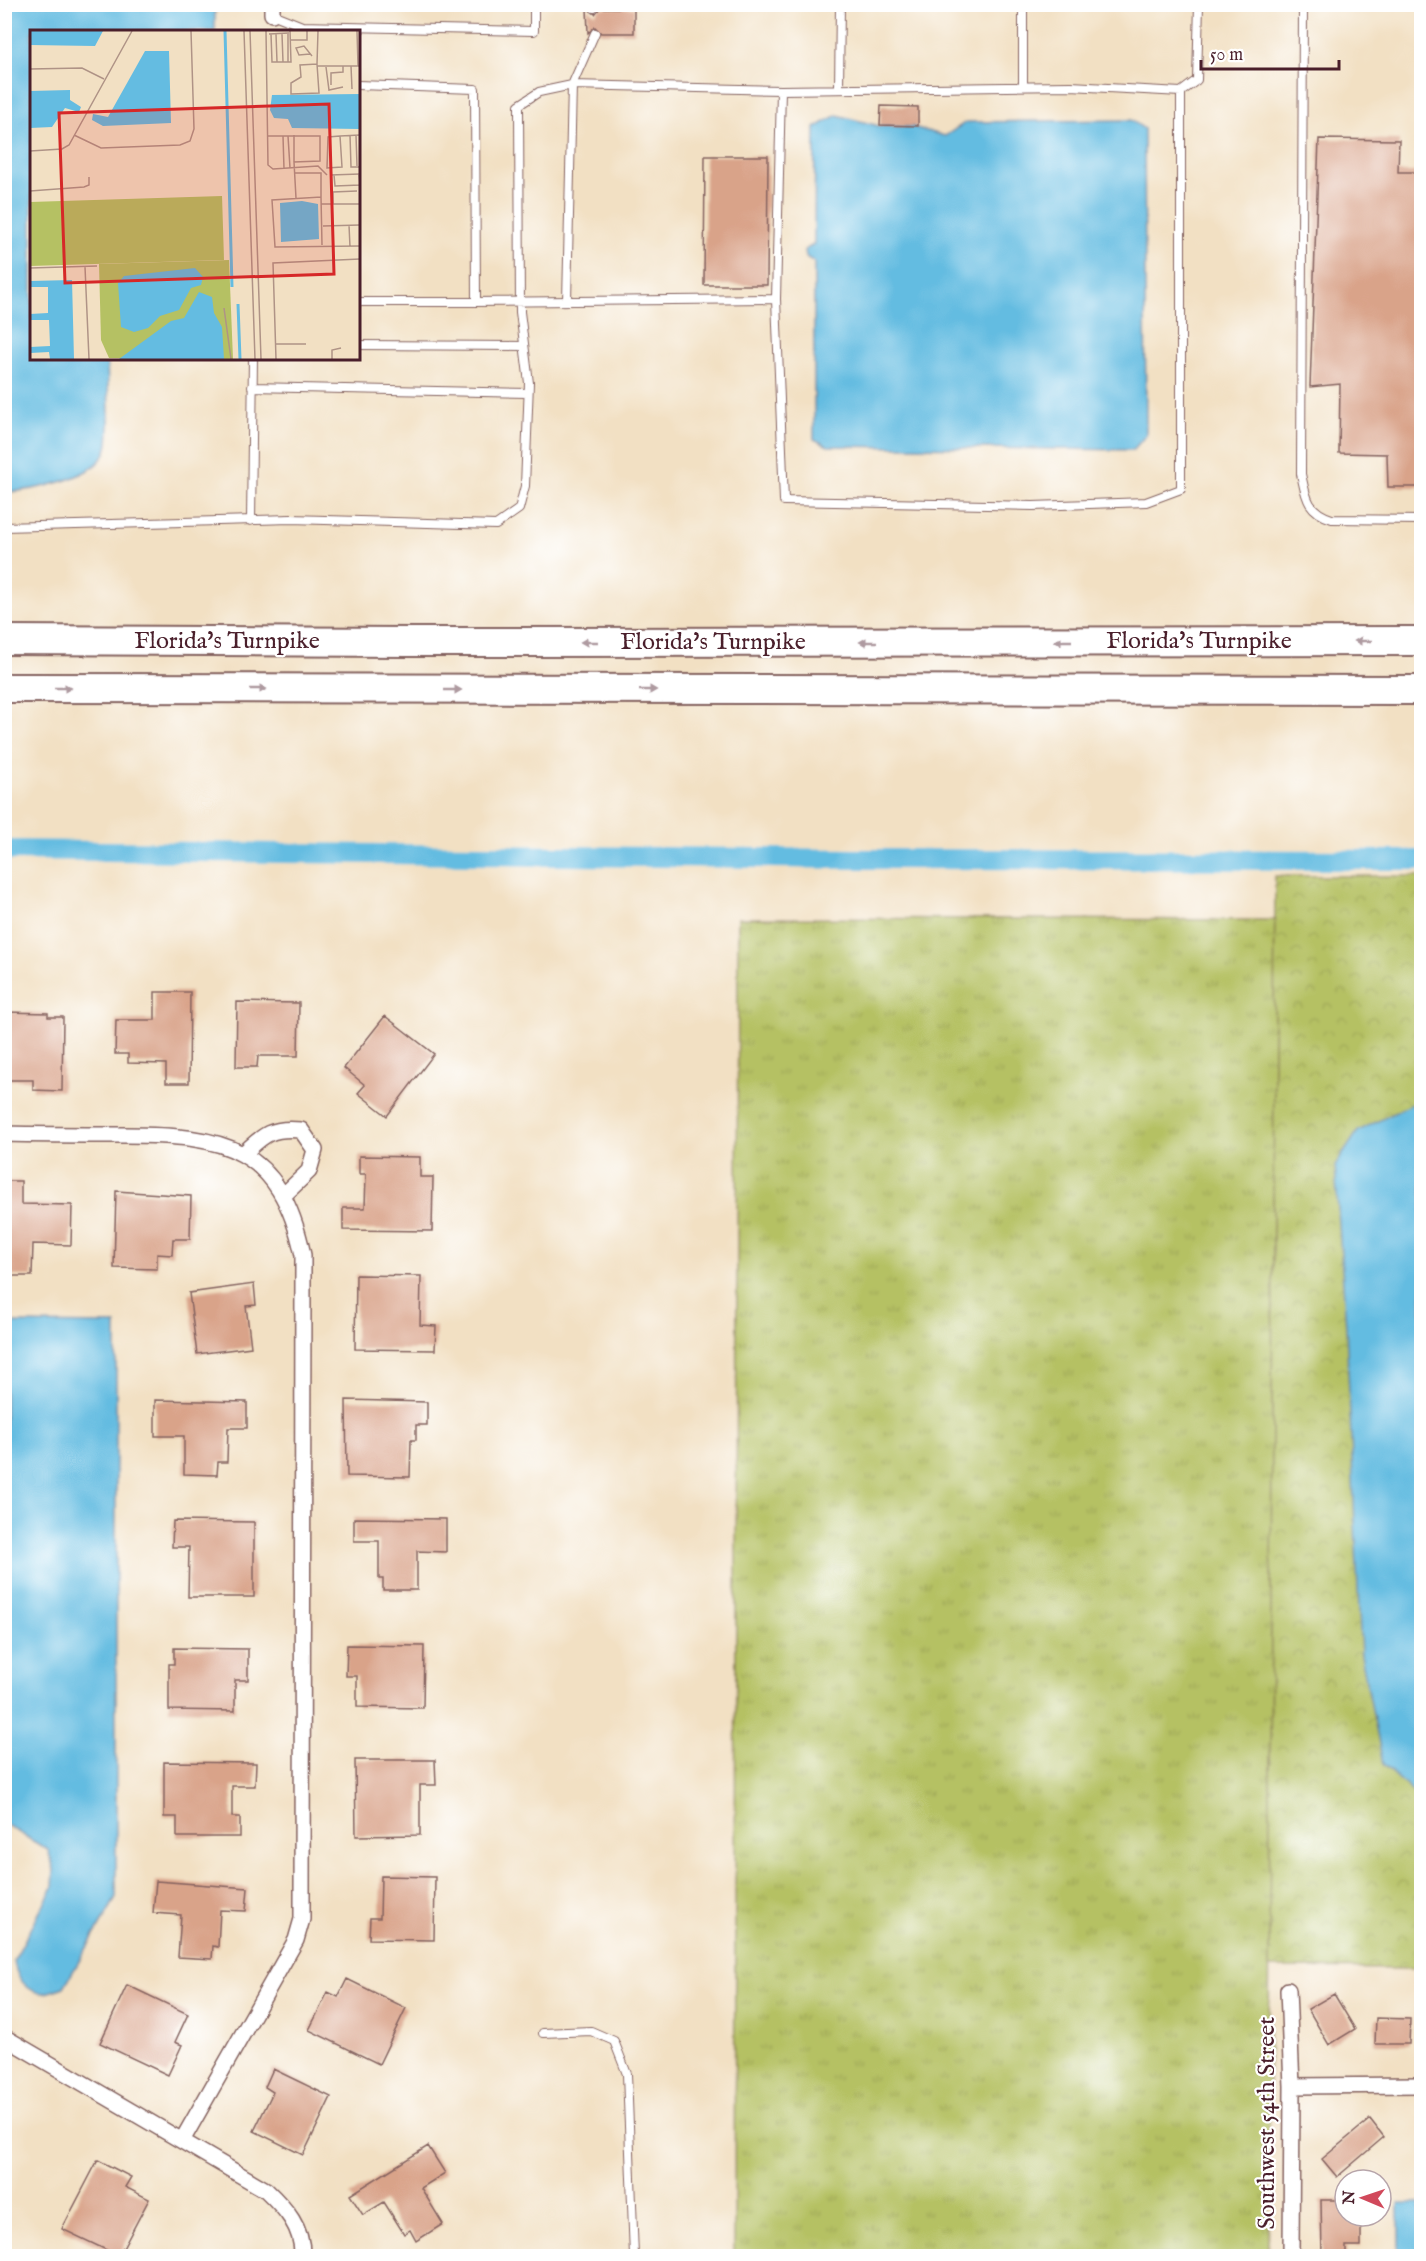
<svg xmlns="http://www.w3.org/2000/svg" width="1426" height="2261" font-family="'IM FELL English',serif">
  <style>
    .grass { fill: url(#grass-tufts); stroke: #807047; stroke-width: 1.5 }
    .park { fill: url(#park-crowns); stroke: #807047; stroke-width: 1.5 }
    .water { fill: #64bce1; stroke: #576e86; stroke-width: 1.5 }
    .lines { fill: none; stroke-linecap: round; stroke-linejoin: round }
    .canal { stroke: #64bce1; stroke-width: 20 }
    .building { fill: #d9a389 }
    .lane-casing { stroke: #856360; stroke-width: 10 }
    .street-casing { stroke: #856360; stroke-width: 18 }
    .highway-casing { stroke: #856360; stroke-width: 32 }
    .lane { stroke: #fff; stroke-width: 8 }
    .street { stroke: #fff; stroke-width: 15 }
    .highway { stroke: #fff; stroke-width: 28 }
    .oneway { fill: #ae9aa0 }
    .labels { text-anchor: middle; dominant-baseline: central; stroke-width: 4.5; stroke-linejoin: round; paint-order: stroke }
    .street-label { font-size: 24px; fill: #4a1f2b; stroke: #fff }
    .inset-river { fill: none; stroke: #64bce1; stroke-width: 3 }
    .inset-road { fill: none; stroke: #af9386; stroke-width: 1.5 }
    .view { fill: #d62828; fill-opacity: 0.15; stroke: #d62828; stroke-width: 3 }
    .inset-edge { fill: none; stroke: #4a1f2b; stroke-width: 3 }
  </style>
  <defs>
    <pattern id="grass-tufts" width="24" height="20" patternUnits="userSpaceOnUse" patternTransform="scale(1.5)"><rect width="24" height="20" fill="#b5c163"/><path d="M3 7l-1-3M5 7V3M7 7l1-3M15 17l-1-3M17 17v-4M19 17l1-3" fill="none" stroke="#9da556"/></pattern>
    <pattern id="park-crowns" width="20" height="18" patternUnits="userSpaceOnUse" patternTransform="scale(1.5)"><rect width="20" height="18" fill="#b5c163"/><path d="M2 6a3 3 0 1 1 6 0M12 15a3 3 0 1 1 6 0" fill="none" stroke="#9da556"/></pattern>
  </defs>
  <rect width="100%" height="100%" fill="#fff"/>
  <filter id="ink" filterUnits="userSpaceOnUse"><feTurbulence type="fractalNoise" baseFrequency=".0167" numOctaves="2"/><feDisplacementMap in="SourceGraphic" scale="12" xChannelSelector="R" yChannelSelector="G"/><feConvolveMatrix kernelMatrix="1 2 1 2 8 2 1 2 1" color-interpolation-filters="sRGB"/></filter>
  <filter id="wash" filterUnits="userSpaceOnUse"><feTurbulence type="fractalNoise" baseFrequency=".008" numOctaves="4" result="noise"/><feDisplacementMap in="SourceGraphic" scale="24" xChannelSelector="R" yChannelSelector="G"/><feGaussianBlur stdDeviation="1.35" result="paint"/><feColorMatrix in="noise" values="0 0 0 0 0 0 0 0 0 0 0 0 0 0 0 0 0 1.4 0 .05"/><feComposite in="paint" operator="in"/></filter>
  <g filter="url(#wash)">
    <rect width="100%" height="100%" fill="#f2e0c3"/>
    <path class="grass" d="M738,918L1275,920L1268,2256H734Z"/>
    <path class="park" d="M1275,876H1421V1969L1269,1968Z"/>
    <path class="water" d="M5,4L215,5V31L32,32V358L107,359C107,379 112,431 107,448C99,479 31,491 5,492Z
      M837,115L879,126L913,127L945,136L966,122L1131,120L1144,129L1146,435L1133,450L828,446L814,439V262L806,257L805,250L814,244L815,128Z
      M1416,1102L1422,1103L1421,1800L1383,1764L1361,1655L1346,1327L1335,1166L1358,1131Z
      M5,1323L116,1324V1898L64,1987C58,1989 50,1992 44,1993C26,1993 15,1975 14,1960L53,1887L54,1869L48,1850L5,1824Z
      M1399,2203H1421V2256H1399Z"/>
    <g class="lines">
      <path class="canal" d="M4,850L853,859L1422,860"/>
    </g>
    <g id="blocks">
      <path class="building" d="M587,8L595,14L600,8H634V33H601L595,27L588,33Z
        M881,106L918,107V126L880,125Z
        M1319,139L1399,140L1398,172H1422V487H1388L1387,454L1339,453L1340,384L1310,387Z
        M705,156H768L767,285H704Z
        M155,992H190L189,1083H166V1064L128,1063V1054H115L116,1020H155Z
        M237,1002L299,1003L298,1056H258L257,1067H236Z
        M4,1012L48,1013V1017H63L62,1091L33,1090V1080H4Z
        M385,1016L434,1054L387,1116L358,1093L365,1085L344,1068Z
        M359,1156L420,1157V1177H433L432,1231L343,1230V1208H365L366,1174H359Z
        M4,1181H21V1204L72,1205L71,1245L33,1244L32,1276H4Z
        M116,1191L191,1196L190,1239H173L172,1255L157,1254V1269L114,1268Z
        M356,1275L421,1276L420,1325L436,1326L435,1350L355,1349Z
        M254,1284L256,1305L246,1306L251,1347L197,1354L189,1293Z
        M155,1400L247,1402V1428H228L227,1462H218L217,1475L184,1474V1436H155Z
        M346,1400L427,1402V1425H416V1440H411L410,1477L347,1476Z
        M354,1518L446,1519V1552L417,1551V1590H383V1579H379V1541H354Z
        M173,1521L254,1522V1597H188L189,1547H172Z
        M347,1645L424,1646L423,1708L357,1707V1676H346Z
        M174,1648L248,1649V1680H235V1711L169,1710V1664H174Z
        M355,1760H435L436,1785H420V1835L356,1836Z
        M164,1762L256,1763L255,1786H232V1817H240V1837H177V1817H164Z
        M381,1876L435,1877L434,1940L369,1939L370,1918H380Z
        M156,1881L248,1888L246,1911L220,1910L218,1947L213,1946L212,1959L178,1957L181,1915L153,1913Z
        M347,1979L406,2008L379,2064L309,2030L328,1992L338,1997Z
        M127,1985L188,2014L175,2042L182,2045L168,2075L100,2043Z
        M1334,1994L1355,2029L1329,2045L1308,2009Z
        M1376,2018L1410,2019L1409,2044H1375Z
        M273,2069L331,2097L303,2155L254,2131L273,2092L265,2087Z
        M1370,2119L1384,2137L1337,2177L1322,2159Z
        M428,2146L445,2173L421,2188L443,2224L416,2241L410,2230L404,2234L384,2202L363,2215L350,2195Z
        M98,2160L131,2177L125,2187L149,2199L119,2256L62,2229Z
        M1321,2200H1345V2216H1361V2246H1346V2256H1322Z"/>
    </g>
  </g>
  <g filter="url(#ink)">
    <use href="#blocks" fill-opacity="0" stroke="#856360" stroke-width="1.5"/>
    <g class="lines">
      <defs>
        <path id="lane" d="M594,4V8
          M1023,4V86
          M1303,4L1301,474C1306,497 1307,511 1332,519L1422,520
          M272,14L302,26L534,31V4
          M358,85L475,89L476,302L776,299
          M839,89L840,4
          M1181,92L1071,86L781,90L776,299L784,501L1033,506L1146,502L1181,489V92L1197,80L1199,4
          M567,301L572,85L781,90
          M358,302H476
          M358,345L524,346
          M252,387L528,393
          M251,521L253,358
          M4,527L291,519L496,525L519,509L525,486L529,383L520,312L519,105L539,92L572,85L595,33
          M543,2033L591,2031L614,2041L627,2074L634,2256"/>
        <path id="street" d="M272,4V14
          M4,1134C44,1135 84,1135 124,1135C224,1135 280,1146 303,1255L302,1919L296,1940L183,2139
          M243,1154C264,1134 272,1127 301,1130L315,1150L309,1171L284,1195
          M1288,1990L1292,2086L1291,2256
          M4,2037L266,2190C286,2209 303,2228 302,2256
          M1292,2086L1422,2085"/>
        <path id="highway" d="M4,640L411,642L1422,641
          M4,688L1422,690"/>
      </defs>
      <use href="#lane" class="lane-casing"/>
      <use href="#street" class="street-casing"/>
      <use href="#highway" class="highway-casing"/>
      <use href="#lane" class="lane"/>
      <use href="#street" class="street"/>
      <use href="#highway" class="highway"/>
    </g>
    <defs><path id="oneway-solid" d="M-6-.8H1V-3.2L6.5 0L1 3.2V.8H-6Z" transform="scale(1.5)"/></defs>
    <g class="oneway">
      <use href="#oneway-solid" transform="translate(1063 641) rotate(180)"/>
      <use href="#oneway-solid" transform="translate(1363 641) rotate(180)"/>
      <use href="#oneway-solid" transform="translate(589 642) rotate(180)"/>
      <use href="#oneway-solid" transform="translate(868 642) rotate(180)"/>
      <use href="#oneway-solid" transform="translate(63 688)"/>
      <use href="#oneway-solid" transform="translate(258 689)"/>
      <use href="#oneway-solid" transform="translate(453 690)"/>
      <use href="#oneway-solid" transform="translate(648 690)"/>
    </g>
  </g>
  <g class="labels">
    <g class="street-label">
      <text x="227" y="641">Florida's Turnpike</text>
      <text x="1199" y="641">Florida's Turnpike</text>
      <text x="713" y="642">Florida's Turnpike</text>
      <text transform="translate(1267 2123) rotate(-90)">Southwest 54th Street</text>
    </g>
  </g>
  <g transform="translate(30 30)">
    <rect width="330" height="330" fill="#f2e0c3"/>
    <path d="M192,166L194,230L0,236V172Z" fill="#b5c163"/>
    <path d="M199,230L203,329L79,328L71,310L69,234Z" fill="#b5c163"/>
    <path d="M0,1H73L65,16L0,15ZM115,21H139L141,93L73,96L62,90L63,84L78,87ZM40,60V70L51,77L49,82L35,78L22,97L0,98V61ZM330,64V99L262,98L258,89L244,88L240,80L242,65ZM272,171L288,174L289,209L251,212L250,173ZM165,238L173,247L171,255L161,258L149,280L130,286L118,298L104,302L91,297L88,253L94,246ZM42,250L44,329H20L19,322L0,323V317L20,316L19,290H0V284L18,283V257H0V251ZM169,262L182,267L184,283L192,297L194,329H89L141,291L154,288Z" fill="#64bce1"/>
    <path class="inset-river" d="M195,1L202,257M208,274L210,329"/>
    <path class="inset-road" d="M214,1L225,329M220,1L231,329M236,1L238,135L243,139L288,136L297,145M327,1L328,36M258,3V32M239,4L259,3M241,4L242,32H261L260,1M246,4L247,32M252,4L253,32M261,10H277V1M280,24L269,25L266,18L274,16L282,26M287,34L289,63L261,64V53L271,47L270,35ZM287,34L288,1M287,36H330M321,36L322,59M296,37L299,60L313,57M0,39L52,38L74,49M301,55V43L313,42V36M44,105L71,118L150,115L160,111L164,99L161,1M264,105V132M320,105L321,137H330M326,105L327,136M238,106H290V131L264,132L266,168M253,106L254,139M258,106L260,138M310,106L312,137L297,138L298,107L310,106L330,105M0,121L32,119L39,115L102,1M265,143H291V167M300,145L330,144M304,145L305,156L330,155L329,144M0,161L54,157L59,155V147M291,174H330M303,174V162L327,161M319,195L320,217M293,196L330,195M292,215L291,167L242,170L245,217L330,216M55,237L59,329M0,238L67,236M194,278L201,329M245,314H276M246,329L243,233L330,229M302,329V320L311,318"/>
    <path class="view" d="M299,74L304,244L35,253L29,83Z"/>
    <rect width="330" height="330" class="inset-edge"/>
  </g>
  <rect width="1426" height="2261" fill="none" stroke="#fff" stroke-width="24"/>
  <g transform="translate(1363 2198) rotate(272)"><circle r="28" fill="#ffffff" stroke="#b7a5aa" stroke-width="1.5"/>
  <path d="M0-4.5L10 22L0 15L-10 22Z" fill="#d1495b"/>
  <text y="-9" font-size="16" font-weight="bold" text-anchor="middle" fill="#4a1f2b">N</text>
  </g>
  <path d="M1201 60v9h138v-9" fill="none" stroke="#4a1f2b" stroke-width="3"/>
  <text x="1210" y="60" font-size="18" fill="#4a1f2b" stroke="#ffffff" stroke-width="4.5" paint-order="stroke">50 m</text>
</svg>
